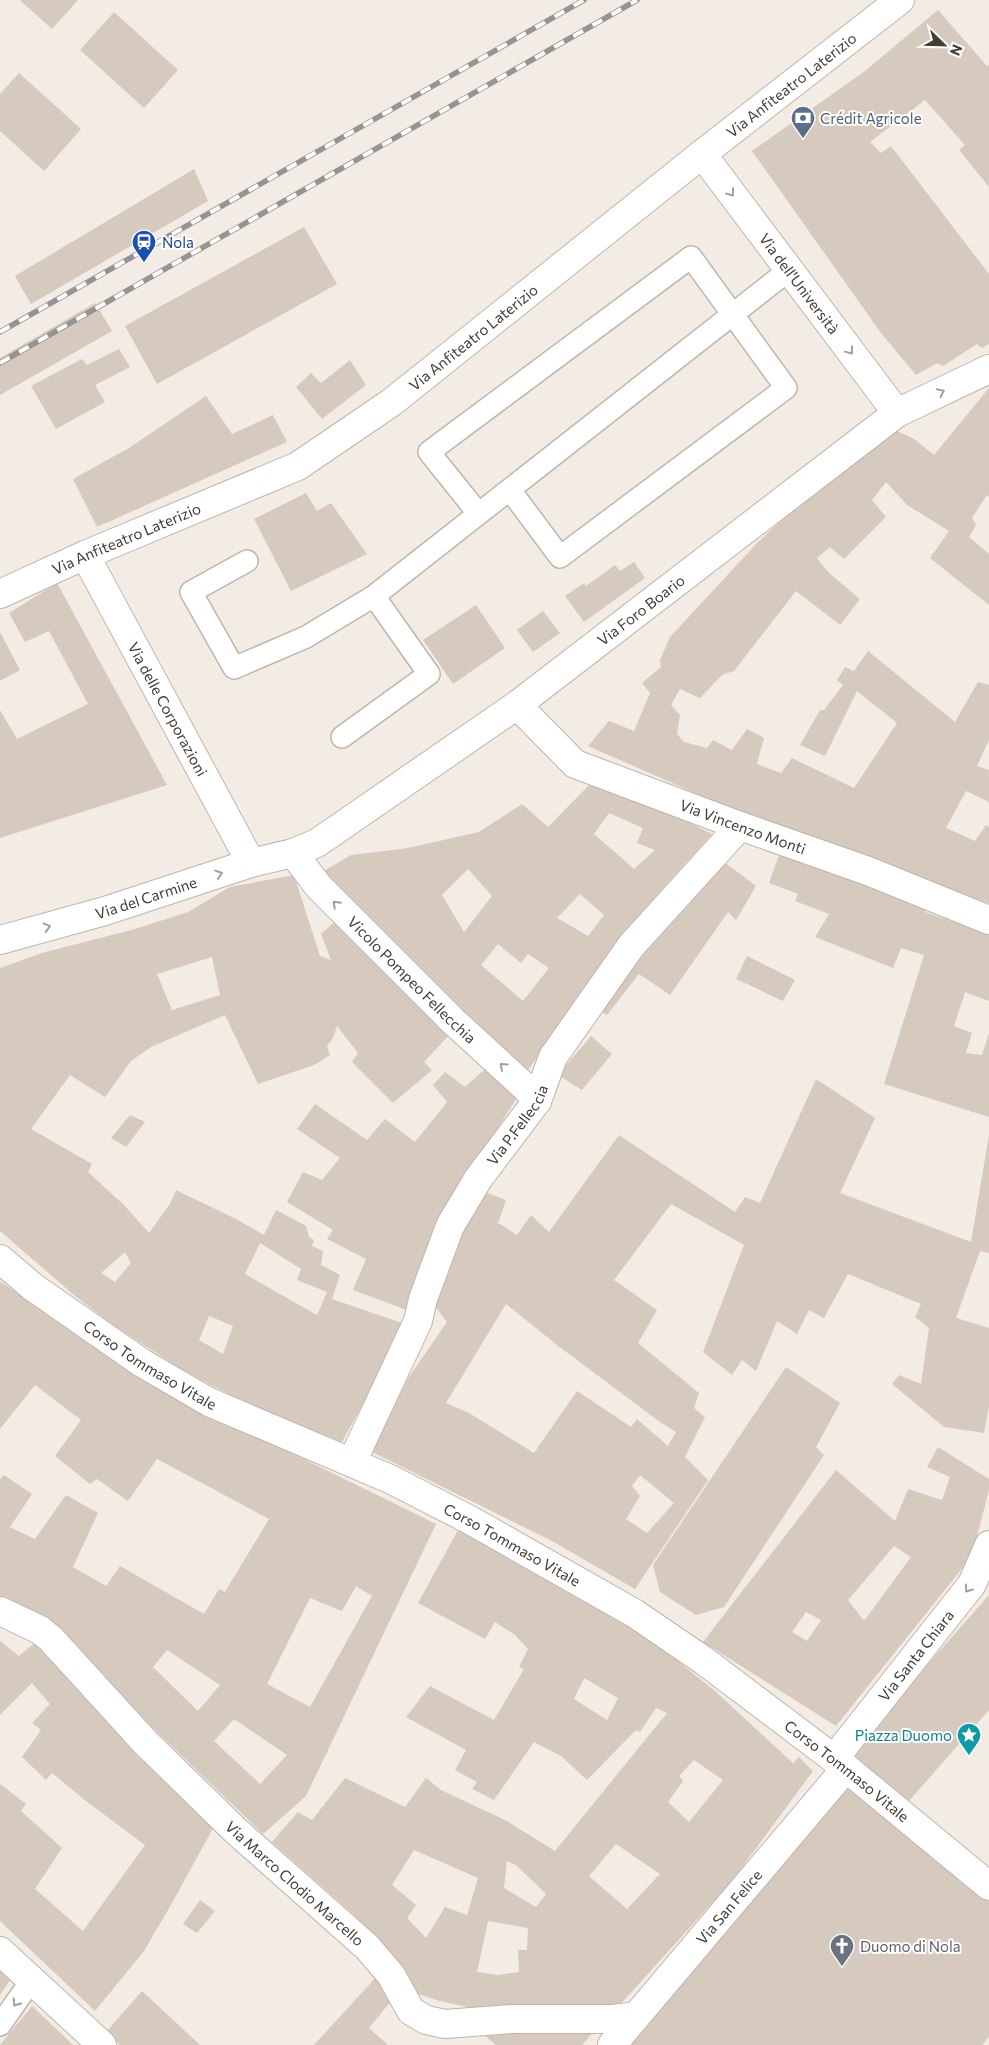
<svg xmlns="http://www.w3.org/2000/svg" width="989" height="2045" font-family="Commissioner,sans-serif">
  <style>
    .building { fill: #d6c9be; fill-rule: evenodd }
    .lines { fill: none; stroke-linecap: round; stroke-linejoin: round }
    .lane-casing { stroke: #bfb5ab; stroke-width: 24 }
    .street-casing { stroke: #bfb5ab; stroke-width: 30 }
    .lane { stroke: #fff; stroke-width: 21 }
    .street { stroke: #fff; stroke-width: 28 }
    .rail-casing { stroke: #949494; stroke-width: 5.5 }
    .rail { stroke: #fff; stroke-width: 4; stroke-dasharray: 11; stroke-linecap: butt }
    .oneway { stroke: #a29e9a }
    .labels { text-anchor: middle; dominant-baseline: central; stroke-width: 4; stroke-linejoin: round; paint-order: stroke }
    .street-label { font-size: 15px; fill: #443c35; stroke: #fff }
    .service-label { font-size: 15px; fill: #4e5e75; stroke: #fff; text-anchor: start }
    .transit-label { font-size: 15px; fill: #164399; stroke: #fff; text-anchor: start }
    .culture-label { font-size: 15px; fill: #0d838f; stroke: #fff; text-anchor: end }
    .worship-label { font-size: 15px; fill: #5b616d; stroke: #fff; text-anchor: start }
  </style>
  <rect width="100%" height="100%" fill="#f2ece5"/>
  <path class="building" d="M20,0H78L52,29Z
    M938,10L987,66L989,64V187L959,150L965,145L925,100L870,142L881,153L891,146L989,274V344L982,348L977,344L943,366L937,363L916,375L881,333L752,151L865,71Z
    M114,12L178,70L144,108L80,50Z
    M19,73L81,129L44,171L0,131V94Z
    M194,169L208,201L31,304L15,276Z
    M304,227L337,284L157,384L125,326Z
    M95,303L112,331L0,395V358Z
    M119,349L130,367L95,385L105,402L56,429L31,386L82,359L87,365Z
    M350,360L366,385L322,419L296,387L311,373L321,383Z
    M989,388V497L987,495L972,518L976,525L969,537L989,554V605L930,558L949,531L907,505L886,482L872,500L886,517L844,559L830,547L817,558L829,573L860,599L840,625L796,591L734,671L722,675L700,698L680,689L671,705L680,715L677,734L684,742L707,748L713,740L732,750L747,729L764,738L757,764L781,773L792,758L854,788L897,723L857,691L825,756L800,745L820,710H824L843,685L837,680L845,667L854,671L868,651L955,722L978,682L989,685V740L977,766L989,770V802L966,791L946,828L975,841L986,825L989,827V903L887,872L785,826L761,822L588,746L609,721L634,731L650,693L642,683L661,667L660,660L670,637L759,541L837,470L890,428L914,439L934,455Z
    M206,396L232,434L273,415L287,442L97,527L73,479L129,448Z
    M306,493L317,511L331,503L367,554L291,591L254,519Z
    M634,562L645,578L584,622L565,596L584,583L586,586L615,565L620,571Z
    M57,583L167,785L0,838V710L17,739L88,704L49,631L25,642L9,613Z
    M476,605L505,648L453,684L423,640Z
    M543,611L560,633L533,652L517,630Z
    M0,632L20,670L0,681Z
    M597,777L712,834L640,914L526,1073L317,875L351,855L408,848L479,832L522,804L548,827ZM609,813L643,828L637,843L655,850L634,869L594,834ZM468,869L492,896L464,932L442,895ZM580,894L604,915L588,936L557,918ZM498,944L521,963L528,954L549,968L523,1001L481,965Z
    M783,844L926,904L925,912L989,934V1001L965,992L954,1026L972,1033L966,1053L982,1055L989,1033V1117L884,1084L924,955L901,948L893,968L815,937L829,914L795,901L798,894L769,883Z
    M723,861L756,886L736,920L728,912L670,995L639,974L607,1015L596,1008L629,966Z
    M294,875L320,956L331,960L321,934L339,918L452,1032L424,1062L432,1070L393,1103L352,1062L358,1053L337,1026L333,1038L327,1046L330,1055L314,1065L258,1084L225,1015L151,1047L131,1061L105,1097L70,1075L31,1129L92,1164L88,1172L124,1205L149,1233L170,1204L176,1190L238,1220L264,1235L276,1210L306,1226L309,1237L314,1240L312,1246L323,1251L321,1265L340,1275L332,1299L402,1323L380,1373L342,1442L241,1401L181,1369L113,1325L74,1295L0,1231V968L42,953L135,929L188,912L230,887ZM212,957L220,995L172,1010L157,974ZM260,1243L301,1269L297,1280L327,1292L317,1315L245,1274ZM125,1252L131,1263L115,1282L101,1273ZM209,1316L233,1326L223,1354L199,1340Z
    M747,956L795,980L783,1001L736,979Z
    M591,1036L612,1054L582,1090L558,1075Z
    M491,1064L518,1096L441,1219L407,1310L353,1290L366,1259L327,1239L333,1230L287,1202L303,1172L322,1180L340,1158L297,1129L315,1104L367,1140L385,1119L415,1142L447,1102L433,1085L445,1072L465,1087Z
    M816,1079L875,1118L840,1193L971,1242L989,1135V1253L980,1251L956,1318L989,1328V1406L984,1433L944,1427L892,1384L899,1375L921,1384L929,1328L915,1317L921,1304L848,1274L824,1318L809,1310L797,1334L777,1321L756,1371L742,1360L732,1375L703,1352L744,1245L671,1204L614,1280L657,1310L638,1343L699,1393L694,1408L705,1417L685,1457L708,1480L635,1589L552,1541L368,1450L409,1377L447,1322L430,1300L467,1212L480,1190L506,1200L498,1223L517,1235L531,1215L549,1232L619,1135L735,1212L745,1197L760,1203ZM506,1304L557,1345L660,1422L676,1432L668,1446L637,1419L631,1427L577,1391L534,1453L469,1413L446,1403ZM640,1475L674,1503L647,1533L626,1519L640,1496L632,1486Z
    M130,1115L145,1122L126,1147L111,1138Z
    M0,1281L135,1376L436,1524L306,1796L263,1834L46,1625L0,1605V1479L4,1475L32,1494L10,1527L35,1539L66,1495L98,1513L73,1567L106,1586L120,1566L204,1614L219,1589L225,1592L269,1519L157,1459L128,1501L97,1479L90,1484L55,1456L81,1420L35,1385L0,1429ZM356,1586L372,1596L310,1707L267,1684L310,1598L342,1611ZM167,1650L220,1685L198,1711L153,1667ZM234,1719L287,1755L260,1784L214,1741Z
    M786,1367L840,1403L816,1447L824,1455L724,1607L696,1615L660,1592L653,1565Z
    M938,1447L989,1479V1490L972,1556L836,1726L703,1642L836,1470L895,1521L908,1489L942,1500L950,1477L927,1467ZM894,1546L911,1557L864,1621L848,1600ZM806,1612L821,1620L807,1641L792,1632Z
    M458,1530L489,1541L532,1565L659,1646L715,1691L793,1763L799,1757L813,1771L732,1881L617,2008L494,2013L440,2001L415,1993L385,1947L352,1913L272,1842L298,1812L312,1820L345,1778L405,1807L426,1778L441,1790L507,1821L555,1851L667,1713L656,1708L640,1732L636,1730L587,1780L561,1756L534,1742L494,1800L472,1789L477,1782L455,1770L466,1750L406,1717L430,1686L494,1720L524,1669L519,1667L528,1649L515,1635L495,1622L485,1639L418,1603ZM584,1678L618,1698L607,1720L574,1699ZM694,1760L723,1780L689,1822L668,1802L683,1781L679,1776ZM616,1844L660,1874L627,1909L589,1876ZM414,1850L478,1878L467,1915L445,1907L426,1938L407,1918L416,1905L392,1885ZM507,1861L516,1865L546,1894L536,1907L504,1888ZM488,1921L528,1928L527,1950H518L519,1972L498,1975L477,1972Z
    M989,1595V1710L907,1803L850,1752Z
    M42,1637L138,1757L217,1821L172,1903L144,1951L95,2011L0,1921V1784L26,1804L21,1811L62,1848L35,1889L83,1931L145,1845L86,1801L52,1773L46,1780L22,1757L41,1730L32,1723L50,1704L32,1683L0,1715V1641L19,1656Z
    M845,1785L989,1897V2037L982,2045H630Z
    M200,1900L215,1911L197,1933L183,1924Z
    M0,1971L10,1980L0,1995Z
    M380,1973L392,2000L369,2028L388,2045H314Z
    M142,1991L200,2045H120L106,2032Z
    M32,2006L73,2045H0Z
    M595,2030L582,2045H496L483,2034Z"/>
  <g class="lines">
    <defs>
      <path id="lane" d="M478,513L429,452L691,257L786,388L560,557L510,490
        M247,561L191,592L234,668L306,637L374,596L789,270
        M342,737L429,674L374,596
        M0,2025L31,1981"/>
      <g id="street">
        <path id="s1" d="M702,154L897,413"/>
        <path id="s2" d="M85,555L251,863"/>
        <path id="s3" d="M0,594L85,555L298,466L392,402L702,154L900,0"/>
        <path id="s4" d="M517,705L575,764L740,826L868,871L989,920"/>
        <path id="s5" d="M293,853L319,887L453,1021L526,1088L537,1101"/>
        <path id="s6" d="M0,940L105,911L251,863L293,853L317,843L517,705L897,413L989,369"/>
        <path id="s7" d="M0,1259L33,1287L142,1363L209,1402L390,1479L470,1520L634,1613L703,1660L846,1768L989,1886"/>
        <path id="s8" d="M352,1462L418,1321L423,1299L450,1226L478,1179L537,1101L553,1057L631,946L740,826"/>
        <path id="s9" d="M0,1611L40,1630L51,1639L145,1742L235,1830L367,1947L391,1975L411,2011L426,2020L445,2024L512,2019H613L636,2016"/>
        <path id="s10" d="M834,1759L972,1584L989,1545"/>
        <path d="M0,1951L102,2045"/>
        <path id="s11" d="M612,2045L846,1768"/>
      </g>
    </defs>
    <use href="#lane" class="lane-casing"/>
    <use href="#street" class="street-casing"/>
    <use href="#lane" class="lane"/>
    <use href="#street" class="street"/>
    <defs>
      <path id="rail" d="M0,332L584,0
        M0,363L637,0"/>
    </defs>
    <use href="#rail" class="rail-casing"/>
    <use href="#rail" class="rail"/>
  </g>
  <defs><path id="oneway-chevron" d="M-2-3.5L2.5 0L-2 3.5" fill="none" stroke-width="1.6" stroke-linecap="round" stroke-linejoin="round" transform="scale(1.25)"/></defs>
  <g class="oneway">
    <use href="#oneway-chevron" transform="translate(731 193) rotate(53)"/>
    <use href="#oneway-chevron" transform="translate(850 351) rotate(53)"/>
    <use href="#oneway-chevron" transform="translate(941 392) rotate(-26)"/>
    <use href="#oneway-chevron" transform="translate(219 874) rotate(-18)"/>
    <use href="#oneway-chevron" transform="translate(336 904) rotate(-135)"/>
    <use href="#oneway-chevron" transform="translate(47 927) rotate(-15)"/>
    <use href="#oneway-chevron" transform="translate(503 1066) rotate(-138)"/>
    <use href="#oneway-chevron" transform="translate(968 1589) rotate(126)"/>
    <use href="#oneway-chevron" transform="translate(16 2003) rotate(125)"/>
  </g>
  <defs>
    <symbol id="bank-pin" viewBox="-11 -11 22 30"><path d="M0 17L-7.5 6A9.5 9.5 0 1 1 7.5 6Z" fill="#5c6f8a" stroke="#fff"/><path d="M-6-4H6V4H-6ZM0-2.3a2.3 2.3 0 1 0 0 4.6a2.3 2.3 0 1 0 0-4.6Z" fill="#fff"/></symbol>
    <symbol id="station-pin" viewBox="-11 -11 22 30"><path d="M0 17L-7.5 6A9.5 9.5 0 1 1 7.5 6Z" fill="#1a4fb4" stroke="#fff"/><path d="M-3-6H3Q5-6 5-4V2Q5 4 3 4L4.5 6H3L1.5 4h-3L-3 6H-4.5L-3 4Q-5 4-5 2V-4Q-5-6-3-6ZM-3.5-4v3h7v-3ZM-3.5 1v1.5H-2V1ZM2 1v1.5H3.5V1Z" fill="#fff"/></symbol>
    <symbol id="sight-pin" viewBox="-11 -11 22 30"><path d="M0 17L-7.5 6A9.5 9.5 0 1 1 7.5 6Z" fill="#0f9aa8" stroke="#fff"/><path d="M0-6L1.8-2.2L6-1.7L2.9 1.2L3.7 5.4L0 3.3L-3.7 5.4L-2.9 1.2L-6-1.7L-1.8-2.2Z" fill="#fff"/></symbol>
    <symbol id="church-pin" viewBox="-11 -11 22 30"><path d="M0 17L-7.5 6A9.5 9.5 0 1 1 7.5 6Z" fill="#6b7280" stroke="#fff"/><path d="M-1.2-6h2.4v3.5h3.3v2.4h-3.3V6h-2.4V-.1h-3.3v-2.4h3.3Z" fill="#fff"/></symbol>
  </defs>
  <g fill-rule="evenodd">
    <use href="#bank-pin" x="789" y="104" width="28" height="38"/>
    <use href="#station-pin" x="130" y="228" width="28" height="38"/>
    <use href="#sight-pin" x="955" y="1721" width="28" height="38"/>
    <use href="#church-pin" x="828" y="1932" width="28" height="38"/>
  </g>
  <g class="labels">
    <g class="street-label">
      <text stroke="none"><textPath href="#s3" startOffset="948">Via Anfiteatro Laterizio</textPath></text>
      <text stroke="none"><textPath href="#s1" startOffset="162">Via dell'Università</textPath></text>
      <text stroke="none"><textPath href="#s3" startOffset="542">Via Anfiteatro Laterizio</textPath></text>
      <text stroke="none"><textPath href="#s3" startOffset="138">Via Anfiteatro Laterizio</textPath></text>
      <text stroke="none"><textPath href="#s6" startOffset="731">Via Foro Boario</textPath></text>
      <text stroke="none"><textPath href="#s2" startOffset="175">Via delle Corporazioni</textPath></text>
      <text stroke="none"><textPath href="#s4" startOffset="262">Via Vincenzo Monti</textPath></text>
      <text stroke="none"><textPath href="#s6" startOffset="152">Via del Carmine</textPath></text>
      <text stroke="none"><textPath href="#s5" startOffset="174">Vicolo Pompeo Fellecchia</textPath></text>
      <text stroke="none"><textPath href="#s8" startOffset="378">Via P.Felleccia</textPath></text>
      <text stroke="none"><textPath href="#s7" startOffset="184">Corso Tommaso Vitale</textPath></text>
      <text stroke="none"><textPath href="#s7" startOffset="589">Corso Tommaso Vitale</textPath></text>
      <text stroke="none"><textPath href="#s10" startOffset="132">Via Santa Chiara</textPath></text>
      <text stroke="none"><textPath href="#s7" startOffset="994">Corso Tommaso Vitale</textPath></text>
      <text stroke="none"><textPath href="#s9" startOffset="404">Via Marco Clodio Marcello</textPath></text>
      <text stroke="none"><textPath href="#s11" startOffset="181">Via San Felice</textPath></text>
    </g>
    <g class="service-label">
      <text x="820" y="118">Crédit Agricole</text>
    </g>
    <g class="transit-label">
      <text x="162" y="242">Nola</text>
    </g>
    <g class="culture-label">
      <text x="952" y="1735">Piazza Duomo</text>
    </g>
    <g class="worship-label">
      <text x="860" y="1946">Duomo di Nola</text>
    </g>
  </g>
  <g transform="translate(944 45) rotate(113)" stroke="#ffffff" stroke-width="4" paint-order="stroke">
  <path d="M0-4L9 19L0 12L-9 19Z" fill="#443c35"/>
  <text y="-8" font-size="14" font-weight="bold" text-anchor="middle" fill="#443c35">N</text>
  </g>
</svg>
